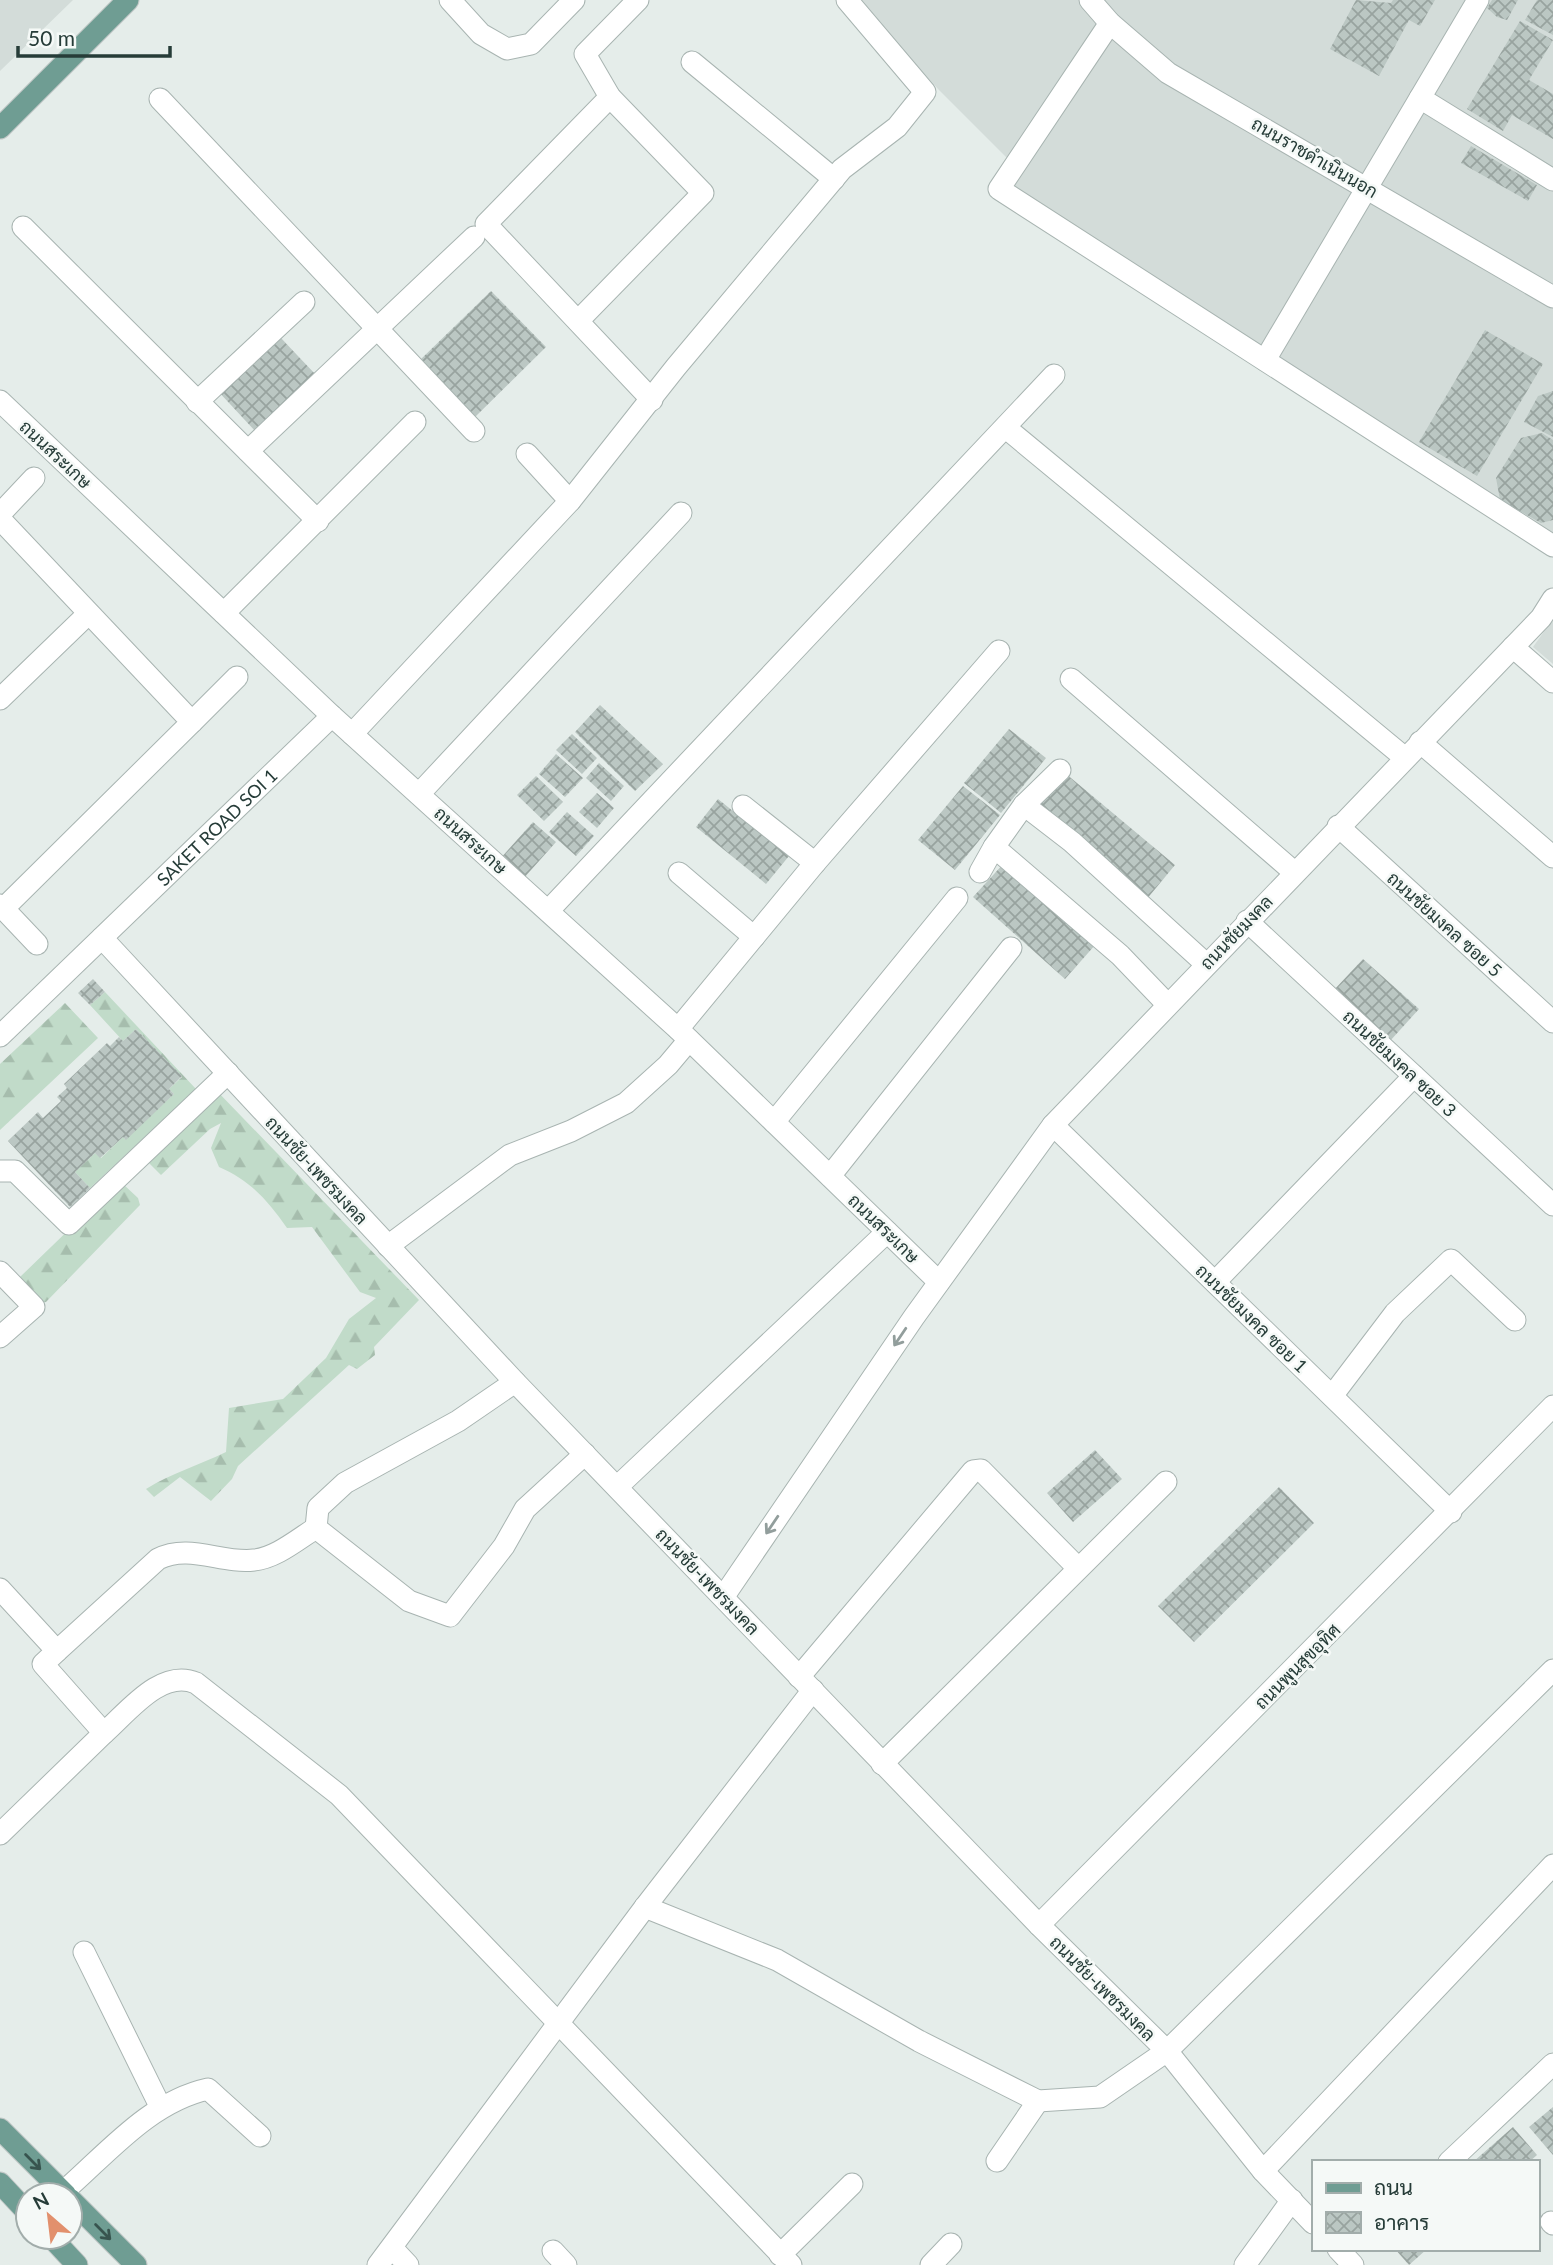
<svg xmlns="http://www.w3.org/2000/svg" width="1553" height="2265" font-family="Lato,Sarabun,sans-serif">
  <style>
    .built { fill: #d3dcd9 }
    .forest { fill: url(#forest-firs) }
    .building { fill: url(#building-cross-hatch) }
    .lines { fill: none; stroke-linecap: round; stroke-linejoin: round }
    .minor-casing { stroke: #a8b4b1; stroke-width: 23 }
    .major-casing { stroke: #c2c8c7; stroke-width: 23 }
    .minor { stroke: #fff; stroke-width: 21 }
    .major { stroke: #6f9d93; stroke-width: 21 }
    .oneway { stroke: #929e9c }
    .oneway2 { stroke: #38544f }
    .labels { text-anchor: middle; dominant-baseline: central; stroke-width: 5; stroke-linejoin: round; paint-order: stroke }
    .street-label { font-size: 18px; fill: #263c38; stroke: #f5f9f7 }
  </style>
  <defs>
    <pattern id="forest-firs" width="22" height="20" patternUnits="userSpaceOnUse" patternTransform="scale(1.75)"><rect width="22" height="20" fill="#c1dbc9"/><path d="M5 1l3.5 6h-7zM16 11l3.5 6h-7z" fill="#a6bdad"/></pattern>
    <pattern id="building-cross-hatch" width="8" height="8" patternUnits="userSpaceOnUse" patternTransform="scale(1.75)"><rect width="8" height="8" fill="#bbc7c3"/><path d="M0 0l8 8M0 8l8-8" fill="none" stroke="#98a39f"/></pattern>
  </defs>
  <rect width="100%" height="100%" fill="#e5edea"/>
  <path class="built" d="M0,0H73L0,71Z
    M858,0H1553V556L991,191L1010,161L939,90Z
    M1553,619V664L1533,647Z"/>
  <path class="forest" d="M105,992L196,1089L90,1188L75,1172L95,1153L101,1158L123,1137L125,1139L174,1094L169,1089L182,1077L136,1029L123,1041L90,1005Z
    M65,1003L98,1038L0,1130V1064Z
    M215,1089L419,1300L374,1347L375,1355L357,1369L349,1365L238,1466L232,1479L211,1501L180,1477L154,1497L146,1489C172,1473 199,1465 226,1452L229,1408L283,1399L326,1358L349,1319L376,1298L360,1292L312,1227L287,1228C268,1201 250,1180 219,1167L211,1148L221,1123L210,1129L161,1175L148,1162Z
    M123,1184L138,1198L140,1205L46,1302L39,1303L20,1284V1277L115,1185Z"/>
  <path class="building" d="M1356,0L1391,3L1393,0H1435L1420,26L1409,20L1379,76L1330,49Z
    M1492,0H1518L1507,20L1497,17L1487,8Z
    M1537,0H1553V35L1525,20Z
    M1520,21L1553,40L1529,80L1553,94V139L1512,115L1503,131L1467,109Z
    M1471,146L1537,185L1528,201L1461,163Z
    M491,291L546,347L475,417L419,361Z
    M1485,330L1543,364L1477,476L1419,442Z
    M277,334L317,376L257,433L217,390Z
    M1553,391V437L1524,422L1538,396Z
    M1542,433L1553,440V520L1541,523L1500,500L1496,478L1521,438Z
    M600,705L663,764L635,791L575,732Z
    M1009,729L1046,758L1001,813L964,783Z
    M572,734L597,758L582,774L556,750Z
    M556,754L583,778L565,797L539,774Z
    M599,763L624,786L611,801L586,778Z
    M1065,773L1175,865L1146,900L1036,807Z
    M536,776L563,802L544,821L517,795Z
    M963,786L1000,815L955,870L918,840Z
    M597,793L614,808L597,828L579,812Z
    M718,799L789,856L766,884L696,827Z
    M567,812L594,836L576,856L549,832Z
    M533,822L556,842L523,879L500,859Z
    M1005,862L1096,944L1065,979L973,897Z
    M1363,959L1419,1009L1390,1041L1334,990Z
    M93,979L105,992L90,1005L78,993Z
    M136,1029L182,1076L169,1089L174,1094L126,1140L123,1137L100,1158L95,1153L75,1172L90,1188L70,1207L8,1141L38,1112L43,1118L61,1101L57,1097L67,1088L64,1084L107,1043L110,1046L119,1037L123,1041Z
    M1095,1450L1122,1479L1073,1522L1047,1493Z
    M1279,1487L1314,1523L1194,1642L1158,1606Z
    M1553,2107V2155L1529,2127Z
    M1513,2127L1537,2155L1529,2162H1473Z
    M1395,2249H1427L1409,2265Z"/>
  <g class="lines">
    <defs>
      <g id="minor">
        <path d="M450,0L481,34L507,49L531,44L574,0"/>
        <path d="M1090,0L1110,23L1168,73L1553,297"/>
        <path d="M1110,23L999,189L1553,546"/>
        <path d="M692,62L834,179"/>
        <path d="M610,97L486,224L652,400"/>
        <path d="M1420,98L1553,180"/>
        <path d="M160,99L474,431"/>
        <path d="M23,227L318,521"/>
        <path d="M578,321L703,193L610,97L585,54L638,0"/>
        <path d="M1265,360L1478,0"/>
        <path d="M0,401L332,716L678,1029L939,1282"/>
        <path d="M197,402L304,302"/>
        <path d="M1006,428L1404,757"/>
        <path d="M248,451L474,237"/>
        <path d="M527,454L570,501"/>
        <path d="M0,514L34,478"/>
        <path d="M0,519L192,722L3,909"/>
        <path d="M224,613L415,422"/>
        <path d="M1513,647L1553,682"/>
        <path d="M1071,679L1294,872"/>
        <path d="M0,699L88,614"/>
        <path d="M192,722L237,677"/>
        <path d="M352,734L570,501L676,367L842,169L897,127L925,92L847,0"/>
        <path d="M1420,742L1553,857"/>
        <path d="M1060,770L1024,805L994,847L1120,955L1167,1004"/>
        <path d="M419,794L681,513"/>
        <path d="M1024,805L1072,842L1206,964"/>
        <path d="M743,806L815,863"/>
        <path d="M1338,826L1553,1022"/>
        <path d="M980,872L994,847"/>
        <path d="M679,873L754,937"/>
        <path d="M0,905L37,944"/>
        <path d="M549,910L1054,375"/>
        <path d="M1247,921L1553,1205"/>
        <path d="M102,938L515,1382L1039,1925L1167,2051L1263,2171L1313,2223"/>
        <path d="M678,1029L815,863L999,651"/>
        <path id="s1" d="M0,1036L332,716"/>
        <path d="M774,1122L957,898"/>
        <path d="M1053,1125L1451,1512"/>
        <path d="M0,1171H15L69,1224L228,1073"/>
        <path d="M830,1176L1011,948"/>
        <path d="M388,1246L510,1155L571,1131L626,1103L668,1065L689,1040"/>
        <path d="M0,1272L34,1307L0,1337"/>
        <path d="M1215,1282L1414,1076"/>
        <path d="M515,1382L458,1421L345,1483L318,1508L316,1528L409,1601L450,1616L504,1546L525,1509L585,1454"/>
        <path d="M1332,1396L1395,1313L1451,1260L1515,1320"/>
        <path d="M617,1487L887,1232"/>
        <path d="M0,1589L57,1651L43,1664L104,1733L0,1834"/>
        <path d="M724,1596L914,1317L1053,1125L1541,618L1553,599"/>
        <path d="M57,1651L158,1559C189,1543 222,1564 254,1560C276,1558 298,1539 316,1528"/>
        <path d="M799,1677L973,1471L981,1470L1078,1568"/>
        <path d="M104,1733C128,1712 161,1668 196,1683L339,1795L791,2265"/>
        <path d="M882,1764L1166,1482"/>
        <path d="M645,1907L777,1960L919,2041L1038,2101L1100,2097L1167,2051L1553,1670"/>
        <path d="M1039,1925L1553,1406"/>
        <path d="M84,1952L160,2106"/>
        <path d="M997,2161L1038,2101"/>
        <path d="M1449,2162L1553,2064"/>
        <path d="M1263,2171L1553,1865"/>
        <path d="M63,2192C107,2154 149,2102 208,2089L260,2136"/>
        <path d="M1551,2222L1553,2224"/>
        <path d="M393,2249L408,2265"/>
        <path d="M1338,2249L1353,2265"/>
        <path d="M553,2251L566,2265"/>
        <path d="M780,2255L852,2184"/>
        <path d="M378,2265L645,1907L813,1690"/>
        <path d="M931,2265L951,2244"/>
        <path d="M1245,2265L1292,2200"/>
      </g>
      <path id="major" d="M0,128L128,0
        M0,2129L66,2195
        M0,2183L28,2213
        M70,2199L136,2265
        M51,2237L77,2265"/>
    </defs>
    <use href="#minor" class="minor-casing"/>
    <use href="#major" class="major-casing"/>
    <use href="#minor" class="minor"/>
    <use href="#major" class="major"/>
  </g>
  <defs><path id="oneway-shaft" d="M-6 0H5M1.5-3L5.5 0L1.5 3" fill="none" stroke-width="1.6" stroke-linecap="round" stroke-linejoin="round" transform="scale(1.75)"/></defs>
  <g class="oneway">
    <use href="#oneway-shaft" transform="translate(900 1337) rotate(124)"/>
    <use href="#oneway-shaft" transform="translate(772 1525) rotate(124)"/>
  </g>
  <g class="oneway2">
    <use href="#oneway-shaft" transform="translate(33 2162) rotate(45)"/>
    <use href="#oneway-shaft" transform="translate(103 2232) rotate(45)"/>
  </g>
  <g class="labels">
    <g class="street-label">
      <text transform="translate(1315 157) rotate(30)">ถนนราชดำเนินนอก</text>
      <text transform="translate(56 454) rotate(43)">ถนนสระเกษ</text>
      <text stroke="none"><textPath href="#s1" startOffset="301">SAKET ROAD SOI 1</textPath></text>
      <text transform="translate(471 840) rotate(42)">ถนนสระเกษ</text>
      <text transform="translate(1445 924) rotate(42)">ถนนชัยมงคล ซอย 5</text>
      <text transform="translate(1236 932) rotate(-46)">ถนนชัยมงคล</text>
      <text transform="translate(1400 1063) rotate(43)">ถนนชัยมงคล ซอย 3</text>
      <text transform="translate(317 1170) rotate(47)">ถนนชัย-เพชรมงคล</text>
      <text transform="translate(884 1228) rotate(44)">ถนนสระเกษ</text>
      <text transform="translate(1252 1318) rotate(44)">ถนนชัยมงคล ซอย 1</text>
      <text transform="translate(708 1581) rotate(46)">ถนนชัย-เพชรมงคล</text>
      <text transform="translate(1297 1666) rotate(-45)">ถนนพูนสุขอุทิศ</text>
      <text transform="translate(1103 1988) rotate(45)">ถนนชัย-เพชรมงคล</text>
    </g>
  </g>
  <rect x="1312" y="2160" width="228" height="91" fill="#f5f9f7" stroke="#a2adab" stroke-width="2"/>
  <rect x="1326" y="2183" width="35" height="10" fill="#6f9d93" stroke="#a2adab" stroke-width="2"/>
  <text x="1374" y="2195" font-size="21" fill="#263c38">ถนน</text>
  <rect x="1326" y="2212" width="35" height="21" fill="url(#building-cross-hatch)" stroke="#a2adab" stroke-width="2"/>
  <text x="1374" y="2230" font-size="21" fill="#263c38">อาคาร</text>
  <g transform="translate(49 2216) rotate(332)"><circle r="33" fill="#f5f9f7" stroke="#a2adab" stroke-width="2"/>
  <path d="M0-5L12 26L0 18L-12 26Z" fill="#e2906d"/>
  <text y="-10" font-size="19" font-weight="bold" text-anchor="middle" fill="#263c38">N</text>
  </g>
  <path d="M18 46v10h152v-10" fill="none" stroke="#263c38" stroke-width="3.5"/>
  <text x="28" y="46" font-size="21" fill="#263c38" stroke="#f5f9f7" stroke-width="5" paint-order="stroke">50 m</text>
</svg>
